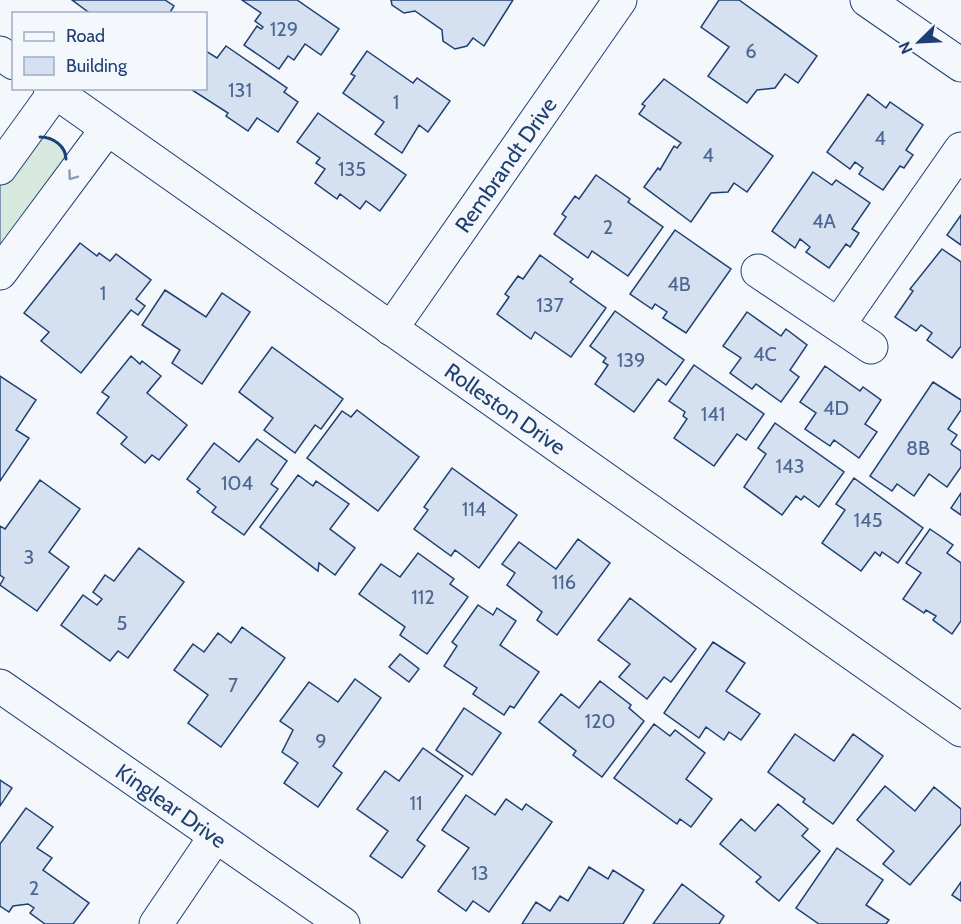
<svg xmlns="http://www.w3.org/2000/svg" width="961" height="924" font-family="Cabin,sans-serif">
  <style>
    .green { fill: #d7e8df; stroke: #687fa3; stroke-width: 1.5 }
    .building { fill: #d5e0f0; stroke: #1d3f73; stroke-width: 1.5 }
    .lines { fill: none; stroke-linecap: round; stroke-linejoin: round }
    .minor-casing { stroke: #1d3f73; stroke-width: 35 }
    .secondary-casing { stroke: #1d3f73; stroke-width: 35 }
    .minor { stroke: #f4f7fb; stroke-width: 33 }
    .secondary { stroke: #f4f7fb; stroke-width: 33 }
    .wall { stroke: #1d3f73; stroke-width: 3 }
    .oneway { stroke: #889bb7 }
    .labels { text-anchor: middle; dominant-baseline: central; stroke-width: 4.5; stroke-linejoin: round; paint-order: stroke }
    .number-label { font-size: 20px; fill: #4b6792 }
    .street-label { font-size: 22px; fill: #1d3f73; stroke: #f4f7fb }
  </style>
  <rect width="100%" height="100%" fill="#f4f7fb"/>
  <path class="green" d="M40,137C55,137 68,149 64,164L0,259V184L32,141Z"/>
  <path class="building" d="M72,0H165L174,6L169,14H91Z
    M242,0H297L339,29L321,55L305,44L294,60L288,56L279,69L244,45L257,26L261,29L263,27L255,21L261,13Z
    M391,0H513L484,46L473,38L467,46L455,49L443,41L442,30L415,11L404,13L392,5Z
    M719,0H739L817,56L798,83L785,74L775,88L757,90L747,103L708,76L729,47L701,27Z
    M226,46L287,88L284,92L298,102L278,132L257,118L248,131L226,116L228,113L189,88H206V51L217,58Z
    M367,51L413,83L417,78L450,101L428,132L419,125L402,153L375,134L384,122L343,93L355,76L351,74Z
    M664,79L773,156L747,192L734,183L728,192L711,193L691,222L644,187L658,168L660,170L674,146L677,148L681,143L639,114L645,106L642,104Z
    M868,94L886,108L890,102L923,125L906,150L913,155L904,168L900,166L883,190L859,174L863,168L855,162L850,169L827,152Z
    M318,113L406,175L380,211L366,201L360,209L340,194L337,199L315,183L325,169L316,163L320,158L297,142Z
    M813,172L832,185L836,180L870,203L852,229L859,233L850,247L846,244L829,268L806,252L810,247L800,239L795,248L772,231Z
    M596,175L630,199L628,202L663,227L628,276L592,251L588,258L554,234L566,217L562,214L575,196L579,199Z
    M961,215V245L947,235Z
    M675,230L731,269L686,333L663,318L667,312L655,304L652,309L630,294Z
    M80,243L97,256L99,253L110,261L116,254L151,280L136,299L145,306L138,315L131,310L81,373L41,341L49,332L24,313Z
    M942,249L961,262V346L952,358L927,340L932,333L921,325L916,331L895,317L913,291L910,289Z
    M540,255L573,279L570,282L606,308L571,357L535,332L531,339L497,314L509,297L505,294L518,276L523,279Z
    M165,290L206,317L222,293L250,312L202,384L172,363L180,350L142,325Z
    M615,311L684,360L666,385L658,379L634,412L595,384L608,365L603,362L606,358L590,346Z
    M747,312L781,336L786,329L807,345L790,370L799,377L781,402L756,384L752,389L730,373L741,358L723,346Z
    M272,347L343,399L321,429L315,425L295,453L264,430L273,418L239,392Z
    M131,356L140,364L142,361L161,376L147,393L187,425L159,460L152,455L145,463L121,444L127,437L97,413L109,397L102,392Z
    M694,365L764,414L746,440L737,434L714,466L674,438L687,419L683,416L685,412L669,401Z
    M825,366L860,391L863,387L881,400L865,424L877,432L859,458L834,440L830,446L805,429L816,413L800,402Z
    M0,376L36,400L16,430L29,438L0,481Z
    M933,382L961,400V410L948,429L957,435L951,444L961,451V467L947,487L929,474L914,496L897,484L892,491L870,476Z
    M357,410L419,457L378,511L307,458L342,411L351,417Z
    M775,423L844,472L819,507L804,496L801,500L796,496L782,515L744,487L766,454L758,448Z
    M257,439L287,461L271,484L278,489L244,535L212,512L216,507L197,492L200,489L187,479L214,443L239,462Z
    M452,468L517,515L479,568L455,550L451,556L414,529L428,510L424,507Z
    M298,475L313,486L316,481L349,504L330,529L355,548L335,575L319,563L318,571L260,527Z
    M854,478L923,528L898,563L882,552L880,556L875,552L861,571L822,543L845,510L836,504Z
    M40,480L80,509L49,552L69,567L37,611L0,585L4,578L0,575V526L5,529Z
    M961,493V515L951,508Z
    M930,529L953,545L947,553L961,563V621L952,634L933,620L936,616L926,610L924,613L903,599L921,573L906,563Z
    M578,539L610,563L557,635L537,620L542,612L507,585L515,573L502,564L519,542L556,569Z
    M139,548L184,582L128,658L118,651L110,661L61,625L83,595L97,605L102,599L93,592L105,575L114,581Z
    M418,553L454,579L450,584L468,597L427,654L400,635L405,627L359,594L381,564L400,577Z
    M630,598L696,649L671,682L664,677L647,699L619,677L630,664L598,640Z
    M478,605L493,615L497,608L516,621L500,645L539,672L514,708L510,706L504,715L473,694L477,688L444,666L457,646L452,642Z
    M242,627L285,658L221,747L188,723L208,695L174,670L193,644L204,652L218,633L231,643Z
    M713,642L745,663L726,691L760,714L741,740L729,732L724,740L706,727L699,738L664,713Z
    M400,654L419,669L409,682L389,667Z
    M355,679L381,698L333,766L342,773L318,807L284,783L298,763L282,752L293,730L280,721L309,682L338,702Z
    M600,681L631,705L629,708L644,721L602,777L573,755L576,751L539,722L561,694L579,708Z
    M464,708L501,733L472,775L436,750Z
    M654,724L670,736L675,730L705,753L686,779L712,799L691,827L680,819L677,824L614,778Z
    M795,734L834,761L853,734L883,756L833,824L803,802L805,799L768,772Z
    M423,748L463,776L417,840L425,846L402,878L370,856L388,831L357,809L385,771L399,781Z
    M0,780L12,788L0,806Z
    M885,786L915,811L934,787L961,809V824L910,885L883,864L894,851L857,820Z
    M466,795L495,815L506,799L522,810L526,804L552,822L489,912L473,901L466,911L438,891L469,848L442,830Z
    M778,804L808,829L802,836L820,851L779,901L756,882L761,877L720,844L741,819L755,831Z
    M26,808L53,827L37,848L52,858L43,870L89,903L73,924H45L30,913L34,908L28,904L13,906L9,912L0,906V844Z
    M837,848L883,880L866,905L889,920L886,924H819L796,908Z
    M589,867L608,879L613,870L644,890L623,924H522L536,902L550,911L560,896L568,901Z
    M961,882V901L952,895Z
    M682,884L724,916L719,924H653Z"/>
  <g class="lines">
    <defs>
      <path id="minor" d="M867,0L961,65
        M0,168L55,92
        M758,271L871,347
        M0,273L107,129
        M839,324L961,149
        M391,329L620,0
        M0,686L343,924
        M156,924L215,837"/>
      <path id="secondary" d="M0,53L14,63
        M50,88L961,730"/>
    </defs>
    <use href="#minor" class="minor-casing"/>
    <use href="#secondary" class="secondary-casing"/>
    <use href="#minor" class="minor"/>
    <use href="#secondary" class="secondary"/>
    <path class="wall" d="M40,137C53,137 66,146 66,159"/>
  </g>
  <defs><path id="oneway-chevron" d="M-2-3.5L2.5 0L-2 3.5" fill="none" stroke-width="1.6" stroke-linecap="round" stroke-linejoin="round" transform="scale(1.5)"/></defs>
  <use class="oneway" href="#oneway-chevron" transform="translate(72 176) rotate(126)"/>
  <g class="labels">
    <g class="number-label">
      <text x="284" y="29">129</text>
      <text x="751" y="51">6</text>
      <text x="240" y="90">131</text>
      <text x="396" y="102">1</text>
      <text x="880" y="138">4</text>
      <text x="708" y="155">4</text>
      <text x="352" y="169">135</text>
      <text x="824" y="221">4A</text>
      <text x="608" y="227">2</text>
      <text x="679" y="284">4B</text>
      <text x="103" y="293">1</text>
      <text x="550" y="305">137</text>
      <text x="765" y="354">4C</text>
      <text x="631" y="360">139</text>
      <text x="836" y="408">4D</text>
      <text x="713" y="414">141</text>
      <text x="918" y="448">8B</text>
      <text x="790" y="466">143</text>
      <text x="237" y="483">104</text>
      <text x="474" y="509">114</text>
      <text x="868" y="520">145</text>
      <text x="29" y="557">3</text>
      <text x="564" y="582">116</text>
      <text x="423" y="597">112</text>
      <text x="122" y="623">5</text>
      <text x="233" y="685">7</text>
      <text x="600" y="721">120</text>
      <text x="321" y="741">9</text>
      <text x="416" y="803">11</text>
      <text x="480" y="873">13</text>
      <text x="34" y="888">2</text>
    </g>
    <g class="street-label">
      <text transform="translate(506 165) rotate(-55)">Rembrandt Drive</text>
      <text transform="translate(505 409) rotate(35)">Rolleston Drive</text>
      <text transform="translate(171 806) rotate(35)">Kinglear Drive</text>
    </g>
  </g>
  <rect x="12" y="12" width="195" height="78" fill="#f4f7fb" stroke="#9eadc5" stroke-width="1.5"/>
  <rect x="24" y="32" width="30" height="9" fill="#f4f7fb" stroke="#9eadc5" stroke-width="1.5"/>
  <text x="66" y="42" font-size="18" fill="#1d3f73">Road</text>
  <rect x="24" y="57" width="30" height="18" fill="#d5e0f0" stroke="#9eadc5" stroke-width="1.5"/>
  <text x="66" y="72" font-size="18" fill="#1d3f73">Building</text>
  <g transform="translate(919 42) rotate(246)" stroke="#f4f7fb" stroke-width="4.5" paint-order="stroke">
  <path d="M0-4.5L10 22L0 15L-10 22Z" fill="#1d3f73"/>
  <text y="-9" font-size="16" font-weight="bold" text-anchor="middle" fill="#1d3f73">N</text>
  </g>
</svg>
